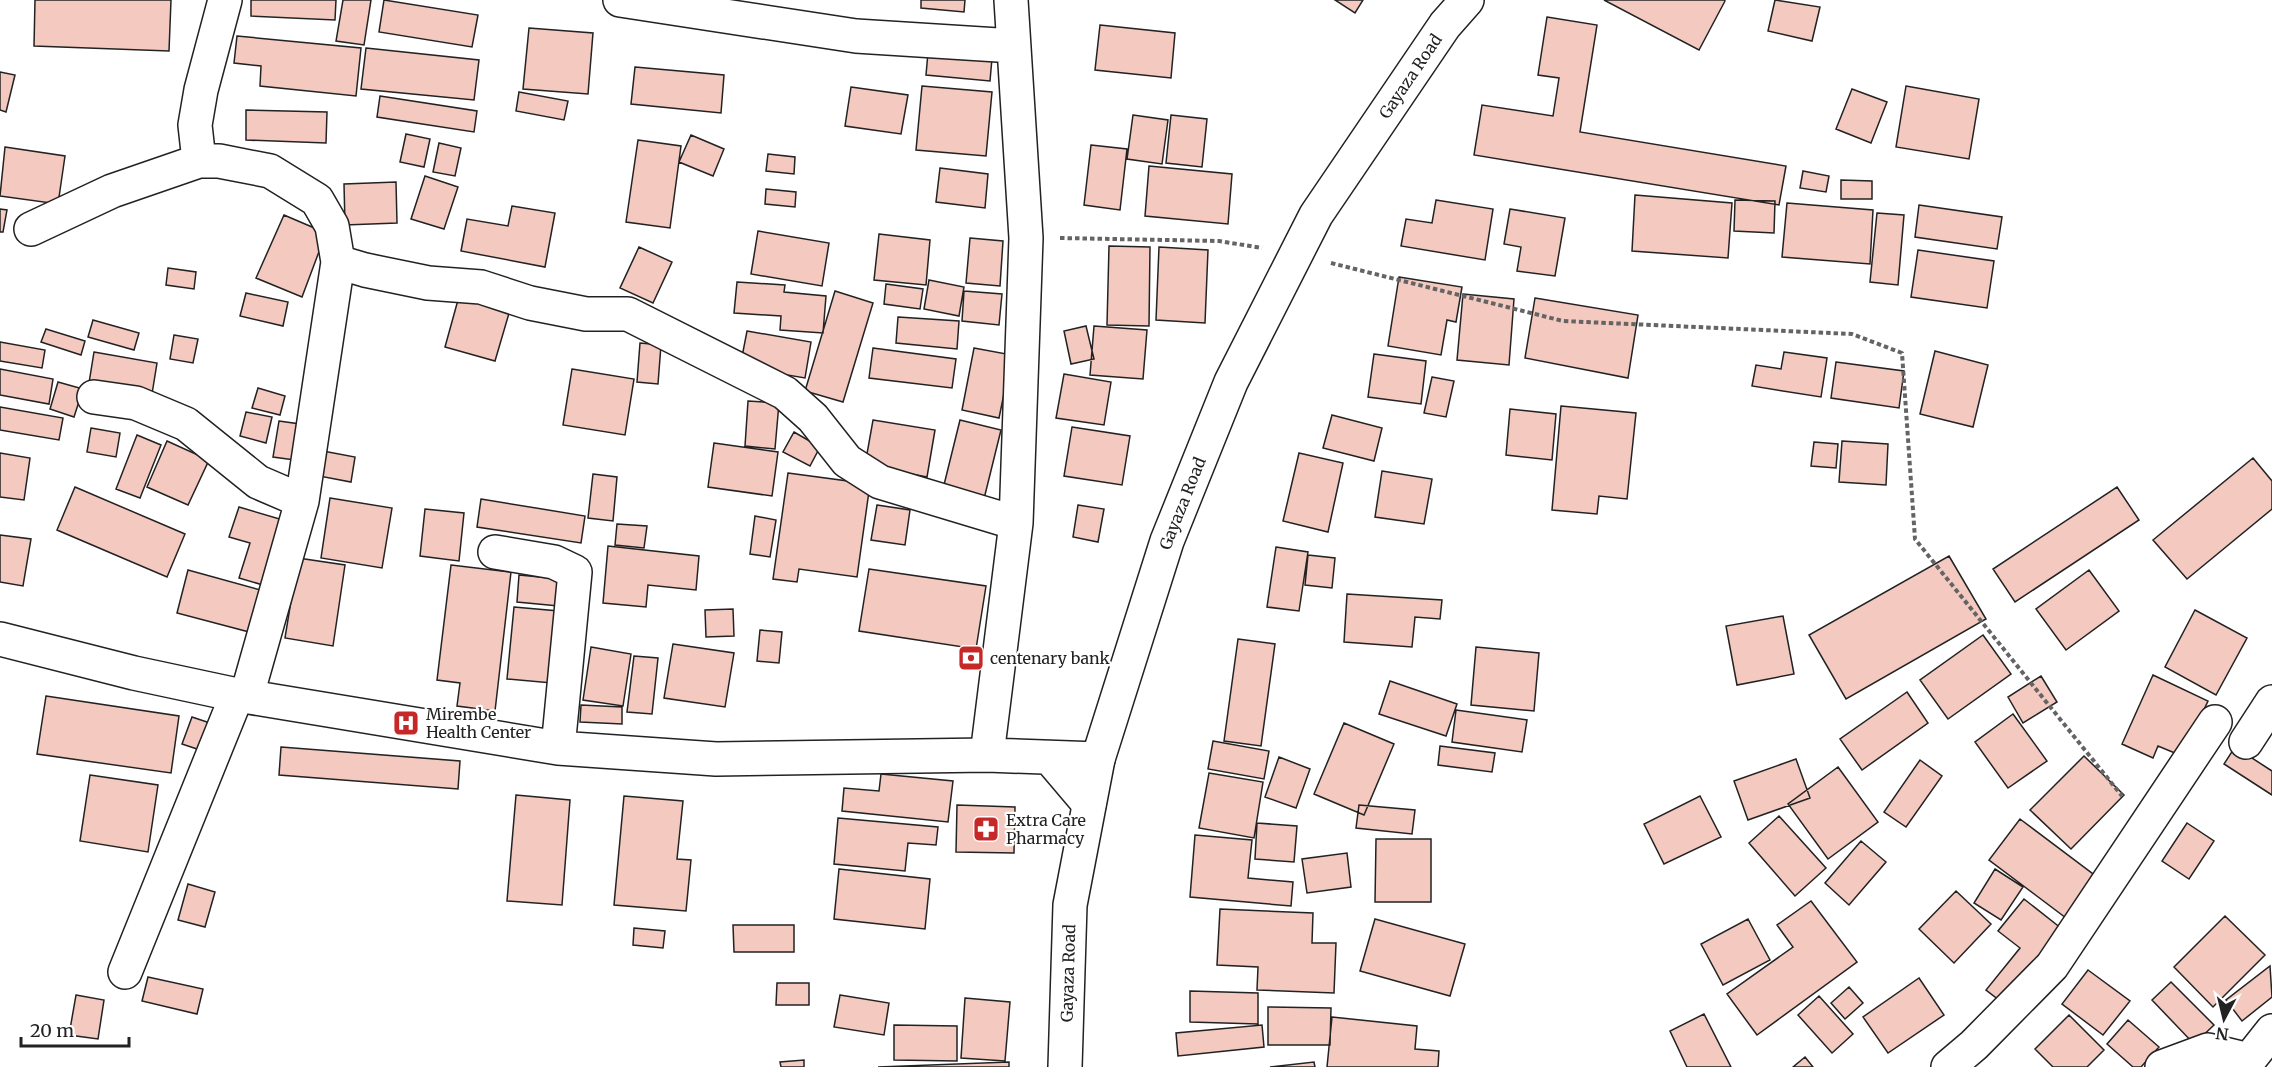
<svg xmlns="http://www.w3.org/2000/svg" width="2272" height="1067" font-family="Merriweather,serif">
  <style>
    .building { fill: #f3c9c0; stroke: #222; stroke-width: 1.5 }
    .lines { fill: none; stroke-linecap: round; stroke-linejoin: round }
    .minor-casing { stroke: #222; stroke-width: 36 }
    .major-casing { stroke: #222; stroke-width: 36 }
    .path { stroke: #646464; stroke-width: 4; stroke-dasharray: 4.5 3; stroke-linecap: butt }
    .minor { stroke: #fff; stroke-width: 33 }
    .major { stroke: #fff; stroke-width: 33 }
    .labels { text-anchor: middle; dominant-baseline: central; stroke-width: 4.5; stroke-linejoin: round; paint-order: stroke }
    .street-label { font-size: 16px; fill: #222; stroke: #fff }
    .poi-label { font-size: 16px; fill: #222; stroke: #fff; text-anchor: start }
  </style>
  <rect width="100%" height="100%" fill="#fff"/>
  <path class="building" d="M35,0H171L169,51L34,46Z
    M251,0H336L335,20L251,16Z
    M343,0H371L364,45L336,41Z
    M384,0L478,15L472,47L379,32Z
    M921,0H965L964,12L921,8Z
    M1335,0H1363L1355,13Z
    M1604,0H1724L1725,1L1699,50Z
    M1775,0L1820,7L1812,41L1768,31Z
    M1547,17L1597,25L1580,132L1786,166L1779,205L1474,155L1482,105L1553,116L1559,78L1538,75Z
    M1100,25L1175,33L1171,78L1095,70Z
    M529,28L593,33L588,94L523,89Z
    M237,36L361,48L356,96L260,86L261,66L234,63Z
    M929,41L993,47L990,81L926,75Z
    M366,48L479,60L474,100L361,89Z
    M635,67L724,75L721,113L631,104Z
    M0,72L15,75L6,112L0,110Z
    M922,86L992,92L986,156L916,150Z
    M1906,86L1979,99L1969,159L1896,147Z
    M851,87L908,95L901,134L845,126Z
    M1852,89L1887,102L1871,143L1836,129Z
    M519,92L568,101L564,120L516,111Z
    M380,96L477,111L474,132L377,117Z
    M246,110L327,112L326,143L246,140Z
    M1133,115L1168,120L1162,164L1127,159Z
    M1171,115L1207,119L1202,167L1166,163Z
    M406,134L430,139L424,167L400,162Z
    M691,135L724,149L713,176L679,162Z
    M638,140L681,146L670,228L626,222Z
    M439,143L461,148L455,176L433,172Z
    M1091,145L1127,149L1120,210L1084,205Z
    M5,147L65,156L58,204L0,196Z
    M768,154L795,157L794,174L766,171Z
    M1149,166L1232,174L1228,224L1145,216Z
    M940,168L988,174L985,208L936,202Z
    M1803,171L1829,176L1826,192L1800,188Z
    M425,176L458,187L444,229L411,219Z
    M1841,180L1872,181V199H1841Z
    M396,182L397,223L345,225L344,184Z
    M766,189L796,192L795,207L765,204Z
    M1635,195L1732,203L1728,258L1632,251Z
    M1436,200L1493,209L1485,260L1401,246L1406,219L1432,223Z
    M1735,200L1775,201L1774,233L1734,231Z
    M1787,203L1873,210L1870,264L1782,257Z
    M1919,205L2002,217L1997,249L1915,237Z
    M512,206L555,213L545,267L461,251L467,219L508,226Z
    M0,209L7,210L3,232H0Z
    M1510,209L1565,218L1555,276L1517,271L1521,247L1504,244Z
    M1877,213L1904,215L1898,285L1870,282Z
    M284,215L326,233L302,297L256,278Z
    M758,231L829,243L822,286L751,274Z
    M879,234L930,240L926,285L874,280Z
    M970,238L1003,241L1000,286L966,283Z
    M1109,246L1150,247L1149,326L1107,325Z
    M639,247L672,262L653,303L620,288Z
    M1159,247L1208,250L1205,323L1156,320Z
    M1918,250L1994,261L1987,308L1911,297Z
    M168,268L196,272L194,289L166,285Z
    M1399,277L1462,287L1456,322L1447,320L1441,355L1388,346Z
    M929,280L964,287L959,316L924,309Z
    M737,282L785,285L784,292L826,296L823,333L780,330L781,316L734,313Z
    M886,284L923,289L920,309L884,304Z
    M461,289L512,303L495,361L445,347Z
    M835,291L873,303L843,402L805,391Z
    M964,291L1002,294L999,325L962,321Z
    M246,293L288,302L283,326L240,316Z
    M1463,294L1514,299L1509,365L1457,360Z
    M1535,298L1638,315L1628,378L1525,358Z
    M898,317L959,321L957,349L896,343Z
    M93,320L139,333L134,350L88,337Z
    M1086,326L1094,359L1071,364L1064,331Z
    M1094,326L1147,330L1143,379L1090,375Z
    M46,329L85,341L81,355L41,342Z
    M747,331L811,342L805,378L740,367Z
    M174,335L198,339L193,363L170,359Z
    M0,342L45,350L42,368L0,361Z
    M640,343L661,345L658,384L637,382Z
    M873,348L956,359L952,388L869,378Z
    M974,348L1012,355L999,418L962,410Z
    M1935,351L1988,365L1973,427L1920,414Z
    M94,352L157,363L152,394L89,383Z
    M1784,352L1827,358L1821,397L1752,386L1756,365L1781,369Z
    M1374,354L1426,361L1421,404L1368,397Z
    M1836,362L1904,371L1899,408L1831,398Z
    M0,369L53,379L49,404L0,395Z
    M572,369L634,379L625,435L563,425Z
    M1064,374L1111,382L1104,425L1056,418Z
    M1432,377L1454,381L1446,417L1424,413Z
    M58,382L83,389L74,417L50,409Z
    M258,388L285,396L280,415L252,408Z
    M748,401L779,403L775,449L745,446Z
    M1561,406L1636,413L1627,499L1599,496L1597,514L1552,510Z
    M0,407L63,418L59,440L0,430Z
    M1510,409L1556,414L1552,460L1506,455Z
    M246,412L272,417L266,443L240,436Z
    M1332,415L1382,428L1374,461L1323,448Z
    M873,420L935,430L927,477L865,465Z
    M960,420L1001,430L982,507L941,497Z
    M279,421L307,425L302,461L273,457Z
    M1072,427L1130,436L1122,485L1064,476Z
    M91,428L120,433L116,457L87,452Z
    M794,432L820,447L810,466L783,452Z
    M137,435L161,445L140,498L116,489Z
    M167,441L209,460L188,505L147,487Z
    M1842,441L1888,444L1886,485L1839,482Z
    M1814,442L1838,444L1836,468L1811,466Z
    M714,443L778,452L772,496L708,487Z
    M323,451L355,457L351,482L319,476Z
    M0,453L30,458L24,500L0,497Z
    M1299,453L1343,463L1328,532L1283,521Z
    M2253,458L2272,481V509L2187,579L2153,540Z
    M1382,471L1432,479L1424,524L1375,517Z
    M788,473L870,484L857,577L799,569L797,582L773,579Z
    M593,474L617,477L613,521L588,518Z
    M75,487L185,534L167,577L57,530Z
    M2117,487L2139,520L2015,602L1993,569Z
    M330,498L392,508L382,568L321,558Z
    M481,499L585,516L581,543L477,527Z
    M877,505L910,510L905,545L871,540Z
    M1078,505L1104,509L1098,542L1073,537Z
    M239,507L283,520L263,585L239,578L250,543L229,537Z
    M425,509L464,513L459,561L420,556Z
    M755,516L776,520L770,557L750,554Z
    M617,524L647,526L644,548L615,545Z
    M0,535L31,539L23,586L0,582Z
    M608,546L699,556L696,590L648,585L646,607L603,603Z
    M1276,547L1308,552L1299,611L1267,607Z
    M1308,555L1335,558L1332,588L1305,585Z
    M1949,556L1986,619L1846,699L1809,635Z
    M298,558L345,565L333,646L285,638Z
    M451,565L511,572L495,711L457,706L460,683L437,680Z
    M869,569L986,586L976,649L859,631Z
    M188,570L264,591L253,633L177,613Z
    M2089,570L2119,611L2066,650L2036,609Z
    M519,575L571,580L569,607L517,602Z
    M1347,594L1442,600L1440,619L1415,617L1412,647L1344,642Z
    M514,607L570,612L563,684L507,679Z
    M733,609L734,636L706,637L705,610Z
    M2195,610L2247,638L2216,695L2165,667Z
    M1783,616L1794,674L1737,685L1726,626Z
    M760,630L782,632L779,663L757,661Z
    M1983,635L2011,674L1948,719L1920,680Z
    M1238,639L1275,644L1261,746L1224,741Z
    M673,644L734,653L725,707L664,698Z
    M591,647L631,654L623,706L583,700Z
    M1476,647L1539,653L1534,711L1471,705Z
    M634,656L658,658L652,714L627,712Z
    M2153,675L2208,701L2182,756L2158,746L2153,758L2122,744Z
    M2041,676L2057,702L2023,723L2008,697Z
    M1390,681L1457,704L1446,736L1379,714Z
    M1907,692L1928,723L1862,770L1840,739Z
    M46,696L179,716L171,773L37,754Z
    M581,705L622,707V724L580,722Z
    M1456,710L1527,720L1522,752L1452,742Z
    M2013,714L2047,761L2008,788L1975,742Z
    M192,717L216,725L206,752L182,744Z
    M1344,723L1394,744L1364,815L1314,794Z
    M1213,741L1269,751L1264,779L1208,769Z
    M1440,746L1495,753L1492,772L1438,765Z
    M281,747L460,761L458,789L279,775Z
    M2235,747L2272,771V795L2224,764Z
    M2084,756L2124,795L2071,849L2030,810Z
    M1279,757L1310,769L1296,808L1265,797Z
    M1796,759L1810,798L1748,820L1734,781Z
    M1920,760L1942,776L1906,827L1884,812Z
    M1838,767L1878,822L1828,859L1788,804Z
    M1209,773L1263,782L1254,838L1199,828Z
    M881,774L953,781L948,822L842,811L844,788L879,791Z
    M90,775L158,785L148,852L80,841Z
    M516,795L570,800L562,905L507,901Z
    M624,796L683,801L677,859L691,860L686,911L614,905Z
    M1700,796L1721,837L1664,864L1644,824Z
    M957,805L1015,807L1014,853L956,852Z
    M1359,805L1415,810L1412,834L1356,828Z
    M1779,816L1826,868L1795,896L1749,843Z
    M838,818L938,827L936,845L908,843L905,871L834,864Z
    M2020,819L2109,886L2078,927L1989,860Z
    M1257,823L1297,826L1294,862L1255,859Z
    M2187,823L2214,841L2189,879L2162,861Z
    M1195,835L1252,840L1248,878L1293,882L1291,906L1190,897Z
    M1376,839H1431V902H1375Z
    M1861,841L1886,862L1849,905L1825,883Z
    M1347,853L1351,887L1307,893L1302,859Z
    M839,869L930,879L925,929L834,919Z
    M1995,869L2023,887L2001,920L1974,903Z
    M188,884L215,892L205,927L178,920Z
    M1956,891L1991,924L1954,963L1919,929Z
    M2024,899L2071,936L2012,1010L1986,990L2020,948L1998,931Z
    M1811,901L1857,962L1757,1035L1727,994L1793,947L1777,925Z
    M1220,909L1313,913L1312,943H1336L1334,993L1257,990L1258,967L1217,965Z
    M2225,916L2265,955L2213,1007L2174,967Z
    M1375,919L1465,944L1450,996L1360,971Z
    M1748,919L1770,960L1723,985L1701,944Z
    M733,925H794V952H734Z
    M634,928L665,931L663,948L633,945Z
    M2270,966L2272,997L2242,1021L2226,1000Z
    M2088,970L2130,1001L2103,1035L2062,1004Z
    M148,977L203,989L197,1014L142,1001Z
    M1919,978L1944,1015L1888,1053L1863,1017Z
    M2171,982L2214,1025L2194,1044L2152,1000Z
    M777,983H809V1005H776Z
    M1849,987L1863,1003L1845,1019L1831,1003Z
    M1190,991L1258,993V1024L1190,1022Z
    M76,995L104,1000L98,1039L69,1035Z
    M840,995L889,1003L884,1035L834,1027Z
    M1819,996L1853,1034L1832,1053L1798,1015Z
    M965,998L1010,1002L1005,1061L961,1058Z
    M1268,1007L1331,1008L1330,1045H1268Z
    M1704,1014L1731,1067H1687L1670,1031Z
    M2069,1015L2104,1050L2087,1067H2053L2035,1049Z
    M1332,1017L1417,1026L1415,1049L1439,1051L1438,1067H1327Z
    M2128,1020L2159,1047L2141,1067H2133L2107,1044Z
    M894,1025L957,1026V1061L894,1060Z
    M1262,1025L1264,1047L1178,1056L1176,1033Z
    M1805,1057L1813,1067H1793Z
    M804,1060V1067H781L780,1062Z
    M1009,1062V1067H878Z
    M1314,1062L1315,1067H1270Z"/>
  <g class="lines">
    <defs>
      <path id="minor" d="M620,0L856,36L1014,46
        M199,161L195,125L201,90L225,0
        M31,229L112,191L199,161H219L270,171L317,200L332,226L338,262L365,270L428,283L481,287L530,303L586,314H628L785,393L813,418L847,461L880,482L1016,523
        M94,397L136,403L186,424L258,482L302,501
        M495,552L554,562L575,572L558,748
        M0,639L134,673L237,695L558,748L716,759L987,755L1098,759
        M247,695L302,501L338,262
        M2246,742L2272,702
        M987,755L1016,523L1026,238L1011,0
        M1050,758L1089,804
        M125,972L237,695
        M1948,1067L1974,1045L2052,966L2215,722
        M2162,1067L2208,1050L2249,1060L2272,1031"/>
      <g id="major">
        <path id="s1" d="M1065,1067L1070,905L1098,759L1167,541L1231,382L1316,215L1445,25L1467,0"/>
      </g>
    </defs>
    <use href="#minor" class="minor-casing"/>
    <use href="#major" class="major-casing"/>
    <path class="path" d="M1060,238L1219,241L1262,248
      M1331,263L1563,321L1852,334L1902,353L1915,539L2122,796"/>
    <use href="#minor" class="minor"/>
    <use href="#major" class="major"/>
  </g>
  <defs>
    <symbol id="bank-square" viewBox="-11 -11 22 22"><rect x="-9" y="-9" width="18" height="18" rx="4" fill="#c62828" stroke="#fff"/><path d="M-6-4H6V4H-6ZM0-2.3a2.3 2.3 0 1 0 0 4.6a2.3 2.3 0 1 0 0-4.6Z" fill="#fff"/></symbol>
    <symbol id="hospital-square" viewBox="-11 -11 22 22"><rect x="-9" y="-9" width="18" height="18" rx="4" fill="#c62828" stroke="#fff"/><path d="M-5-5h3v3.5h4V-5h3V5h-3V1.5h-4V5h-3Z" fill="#fff"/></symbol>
    <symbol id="pharmacy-square" viewBox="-11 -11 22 22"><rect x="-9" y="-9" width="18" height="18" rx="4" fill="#c62828" stroke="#fff"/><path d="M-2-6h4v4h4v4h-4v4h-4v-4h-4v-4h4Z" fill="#fff"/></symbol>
  </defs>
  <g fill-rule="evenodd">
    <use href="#bank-square" x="956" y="643" width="30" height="30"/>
    <use href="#hospital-square" x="391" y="708" width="30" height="30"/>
    <use href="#pharmacy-square" x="971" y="814" width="30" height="30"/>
  </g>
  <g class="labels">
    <g class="street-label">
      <text stroke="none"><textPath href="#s1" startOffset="1066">Gayaza Road</textPath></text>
      <text stroke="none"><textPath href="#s1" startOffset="580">Gayaza Road</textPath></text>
      <text stroke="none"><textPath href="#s1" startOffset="94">Gayaza Road</textPath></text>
    </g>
    <g class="poi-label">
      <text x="990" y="658">centenary bank</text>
      <text x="426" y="714">Mirembe<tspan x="426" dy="18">Health Center</tspan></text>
      <text x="1006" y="820">Extra Care<tspan x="1006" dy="18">Pharmacy</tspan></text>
    </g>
  </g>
  <g transform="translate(2224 1019) rotate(187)" stroke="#ffffff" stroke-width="4.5" paint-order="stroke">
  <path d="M0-4.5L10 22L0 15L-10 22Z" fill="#222222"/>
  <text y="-9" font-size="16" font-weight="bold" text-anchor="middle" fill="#222222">N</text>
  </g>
  <path d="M21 1037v9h108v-9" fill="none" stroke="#222222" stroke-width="3"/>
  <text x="30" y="1037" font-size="18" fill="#222222" stroke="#ffffff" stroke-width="4.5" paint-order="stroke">20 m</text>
</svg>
